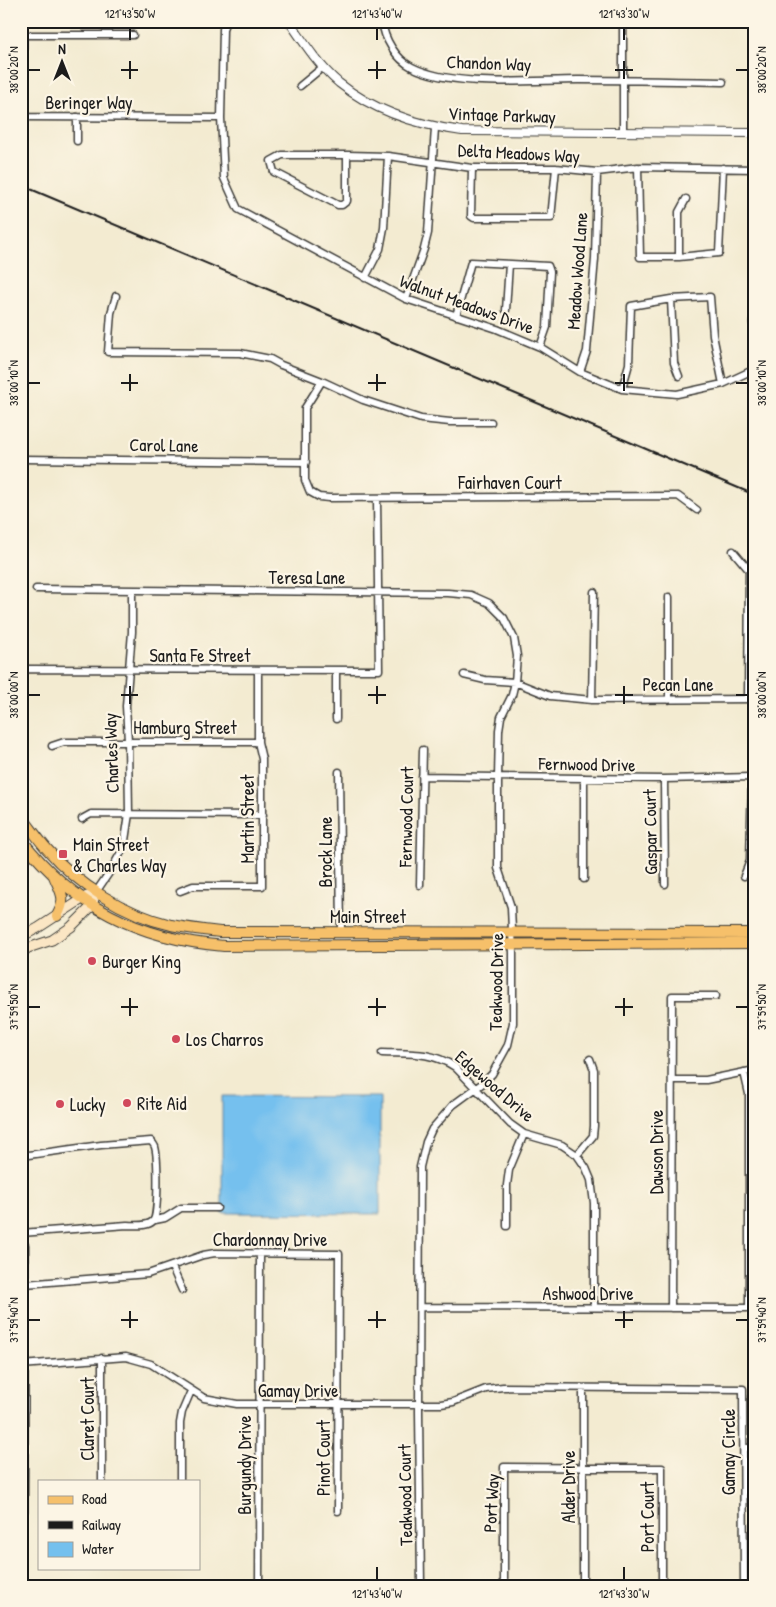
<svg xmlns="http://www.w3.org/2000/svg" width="776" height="1607" font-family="'Patrick Hand',sans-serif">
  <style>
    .water { fill: #74c0ee; stroke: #486e85 }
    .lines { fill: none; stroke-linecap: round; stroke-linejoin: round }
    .minor-casing { stroke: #3c3b37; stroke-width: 9 }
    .tertiary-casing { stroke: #3c3b37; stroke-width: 10 }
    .secondary-casing { stroke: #3c3b37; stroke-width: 11 }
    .primary-casing { stroke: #3c3b37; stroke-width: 12 }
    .minor { stroke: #fff; stroke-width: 6 }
    .tertiary { stroke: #fff; stroke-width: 8 }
    .secondary { stroke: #fbe6c4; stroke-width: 9 }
    .primary { stroke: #f6c06b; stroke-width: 10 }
    .rail { stroke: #1c1c1c; stroke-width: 2 }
    .ticks { fill: none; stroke: #1c1c1c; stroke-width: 2 }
    .poi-dot { fill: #d1495b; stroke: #fcf5e5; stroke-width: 2 }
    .labels { text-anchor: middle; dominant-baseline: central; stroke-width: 4.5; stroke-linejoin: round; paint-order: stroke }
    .street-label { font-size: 18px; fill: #1c1c1c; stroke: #fcf5e5 }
    .poi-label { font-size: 18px; fill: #1c1c1c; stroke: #fcf5e5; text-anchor: start }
    .neatline { fill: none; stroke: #1c1c1c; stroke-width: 2 }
    .ticks-label { font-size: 12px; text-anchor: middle; fill: #1c1c1c }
  </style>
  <rect width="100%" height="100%" fill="#fcf5e5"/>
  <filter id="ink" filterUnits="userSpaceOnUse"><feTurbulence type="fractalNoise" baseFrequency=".02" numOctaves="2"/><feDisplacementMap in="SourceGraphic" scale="10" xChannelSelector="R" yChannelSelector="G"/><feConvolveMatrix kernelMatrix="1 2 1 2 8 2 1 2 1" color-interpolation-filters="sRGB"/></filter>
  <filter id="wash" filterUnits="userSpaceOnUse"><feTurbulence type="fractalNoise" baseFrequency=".0096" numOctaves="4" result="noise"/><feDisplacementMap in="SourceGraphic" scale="20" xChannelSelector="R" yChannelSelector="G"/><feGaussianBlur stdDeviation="1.12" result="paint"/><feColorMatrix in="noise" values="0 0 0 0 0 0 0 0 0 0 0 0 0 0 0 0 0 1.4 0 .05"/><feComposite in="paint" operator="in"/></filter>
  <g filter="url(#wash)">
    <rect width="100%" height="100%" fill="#f3ebd1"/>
    <path class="water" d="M222,1096L380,1097V1214L222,1213Z"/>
  </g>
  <g filter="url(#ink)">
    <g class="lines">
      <defs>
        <path id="minor" d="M23,21V117L221,118
          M226,21L223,29L221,118L224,178L238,209L406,299L497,329L540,347L580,372L622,389L677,394L723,384L755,369
          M382,21C384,39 396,59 412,67C453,88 532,80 578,80C627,80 675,81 723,82
          M23,35H133
          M300,86L323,67
          M77,117V141
          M623,132V21
          M347,155V201L342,205H338L274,172L271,161L282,155H347L388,156L472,168H556L597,172L638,167L755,169
          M638,167L640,257H679L719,253L723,168
          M472,168L471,216L474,218H551L556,168
          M679,257V212L686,199
          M365,278L380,249L384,228L388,156
          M116,296L111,313L108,352L240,353L270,359L281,365L322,381L363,400L421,419L450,422H491
          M406,299L424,249L428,233L435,128
          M671,299L674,363L679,376
          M755,307L753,322L755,339
          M506,310L509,264
          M456,316L471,262L548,266L550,272L547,327L540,347
          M580,372L587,351L595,259L597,172
          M322,381L305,408V480L310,492L319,497L329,498L678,496L697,510
          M622,389L629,364L631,306L671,299L710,297L713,335L723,384
          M21,459L306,462
          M733,551L749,570L748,699
          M36,589L448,593L471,595L489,603L504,618L514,638L517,656L515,682L512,695L501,717L499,730L498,778V868L511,907L513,953V1023L508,1045L492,1074L483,1083L453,1105L432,1129L426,1142L420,1167L419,1412L421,1586
          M669,597V700
          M336,670V719
          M21,671L27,669L379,670L377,498
          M464,675L485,680L515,682L550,696L592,700L755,699
          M592,700L594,592
          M52,746L64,742H258
          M339,772L341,932
          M422,776L664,779L752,777L750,861L744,876
          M664,779L665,884
          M82,819L91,814L263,815
          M584,879V778
          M420,885L423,750
          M180,891L193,886H262V759L258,742V670
          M96,892L111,870L124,847L129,814L128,741L126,706L132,632V591
          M382,1053C410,1054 431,1051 455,1067L510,1124L524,1134L562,1145L577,1155L586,1168L591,1180L594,1203V1307
          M744,1072L749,1094V1308
          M672,1080H706L755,1070
          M577,1155L593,1136L594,1126V1070L590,1059
          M21,1156L101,1145L151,1141C152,1142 155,1146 155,1147C158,1157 159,1215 153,1221C147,1227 135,1225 127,1225L21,1233
          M155,1220L165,1218L181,1208H217
          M507,1226V1185L509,1170L524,1134
          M172,1267L182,1290
          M25,1284L148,1274L203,1255L215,1253L339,1254L338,1511
          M420,1307L755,1308
          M671,1308L672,996H716
          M21,1365L126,1357L151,1364L204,1398L237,1404H441L453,1402L486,1389L503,1387L743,1389L744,1586
          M583,1388V1586
          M744,1448H755
          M102,1481V1358
          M180,1481V1423L182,1412L191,1391
          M24,1511L25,1245
          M259,1586L260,1253
          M504,1586V1467L662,1468V1586"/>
        <path id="tertiary" d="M289,21C304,43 319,66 339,83C375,112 417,125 462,131L755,133"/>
        <path id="secondary" d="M21,937L38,928L87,896
          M21,953L28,948L52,940L71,927L92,906L96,892"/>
        <path id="primary" d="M21,816C30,827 38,839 47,849C78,885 124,914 171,925C187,928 203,930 220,932L755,933
          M21,839C74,907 139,939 224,946L755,943
          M54,876C61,893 67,898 57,916"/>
      </defs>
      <use href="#minor" class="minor-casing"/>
      <use href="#tertiary" class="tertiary-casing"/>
      <use href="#secondary" class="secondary-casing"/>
      <use href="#primary" class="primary-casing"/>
      <use href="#minor" class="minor"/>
      <use href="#tertiary" class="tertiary"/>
      <use href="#secondary" class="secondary"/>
      <use href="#primary" class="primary"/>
      <path class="rail" d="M21,185L755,495"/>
    </g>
  </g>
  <path class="ticks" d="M130,28V40M377,28V40M624,28V40M130,61V79M377,61V79M624,61V79M28,70H40M121,70H138M368,70H386M615,70H633M736,70H748M130,374V391M377,374V391M624,374V391M28,383H40M121,383H138M368,383H386M615,383H633M736,383H748M130,686V704M377,686V704M624,686V704M28,695H40M121,695H138M368,695H386M615,695H633M736,695H748M130,998V1016M377,998V1016M624,998V1016M28,1007H40M121,1007H138M368,1007H386M615,1007H633M736,1007H748M130,1311V1328M377,1311V1328M624,1311V1328M28,1320H40M121,1320H138M368,1320H386M615,1320H633M736,1320H748M377,1567V1580M624,1567V1580"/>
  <g class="poi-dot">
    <rect x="58" y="849" width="10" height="10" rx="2.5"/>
    <circle cx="92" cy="961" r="5"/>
    <circle cx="176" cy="1039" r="5"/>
    <circle cx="127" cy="1103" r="5"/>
    <circle cx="60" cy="1104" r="5"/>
  </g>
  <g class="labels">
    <g class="street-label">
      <text transform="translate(489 63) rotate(2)">Chandon Way</text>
      <text x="89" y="102">Beringer Way</text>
      <text transform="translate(502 115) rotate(2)">Vintage Parkway</text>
      <text transform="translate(519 153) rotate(3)">Delta Meadows Way</text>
      <text transform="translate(577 271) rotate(-86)">Meadow Wood Lane</text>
      <text transform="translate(467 304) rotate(20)">Walnut Meadows Drive</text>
      <text transform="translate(164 445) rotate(1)">Carol Lane</text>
      <text x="510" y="482">Fairhaven Court</text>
      <text x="307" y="577">Teresa Lane</text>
      <text x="200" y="655">Santa Fe Street</text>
      <text x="678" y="684">Pecan Lane</text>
      <text x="185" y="727">Hamburg Street</text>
      <text transform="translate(111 753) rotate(-92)">Charles Way</text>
      <text transform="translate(587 764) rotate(1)">Fernwood Drive</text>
      <text transform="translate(406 817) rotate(-89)">Fernwood Court</text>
      <text transform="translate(247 819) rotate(-90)">Martin Street</text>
      <text transform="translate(650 832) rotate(-91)">Gaspar Court</text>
      <text transform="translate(325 852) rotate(-90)">Brock Lane</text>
      <text x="368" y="916">Main Street</text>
      <text transform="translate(496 982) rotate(-89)">Teakwood Drive</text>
      <text transform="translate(495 1086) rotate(41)">Edgewood Drive</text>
      <text transform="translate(656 1152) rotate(-90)">Dawson Drive</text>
      <text x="270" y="1239">Chardonnay Drive</text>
      <text x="588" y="1293">Ashwood Drive</text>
      <text x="298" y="1390">Gamay Drive</text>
      <text transform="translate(87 1419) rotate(-90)">Claret Court</text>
      <text transform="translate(728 1452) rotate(-90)">Gamay Circle</text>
      <text transform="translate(323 1458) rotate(-90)">Pinot Court</text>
      <text transform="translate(244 1465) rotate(-90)">Burgundy Drive</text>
      <text transform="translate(568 1487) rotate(-90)">Alder Drive</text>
      <text transform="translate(405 1495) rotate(-91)">Teakwood Court</text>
      <text transform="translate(491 1503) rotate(-87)">Port Way</text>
      <text transform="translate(647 1517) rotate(-90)">Port Court</text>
    </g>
    <g class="poi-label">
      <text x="73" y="844">Main Street<tspan x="73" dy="21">&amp; Charles Way</tspan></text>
      <text x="102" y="961">Burger King</text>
      <text x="186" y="1039">Los Charros</text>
      <text x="137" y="1103">Rite Aid</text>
      <text x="70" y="1104">Lucky</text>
    </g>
  </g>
  <rect width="776" height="1607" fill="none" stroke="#fcf5e5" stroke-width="55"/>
  <rect x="38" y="1480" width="162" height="90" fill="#fcf5e5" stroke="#a29e95"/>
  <rect x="48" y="1496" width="25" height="8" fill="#f6c06b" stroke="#a29e95"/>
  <text x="82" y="1504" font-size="15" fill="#1c1c1c">Road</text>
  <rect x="48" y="1521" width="25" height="8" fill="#1c1c1c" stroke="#a29e95"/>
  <text x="82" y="1530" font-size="15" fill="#1c1c1c">Railway</text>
  <rect x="48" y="1542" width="25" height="15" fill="#74c0ee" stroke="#a29e95"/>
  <text x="82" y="1554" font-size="15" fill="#1c1c1c">Water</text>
  <g transform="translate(62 62)" stroke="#fcf5e5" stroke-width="4" paint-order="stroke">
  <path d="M0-4L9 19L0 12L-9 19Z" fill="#1c1c1c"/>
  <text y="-8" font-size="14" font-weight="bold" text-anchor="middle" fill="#1c1c1c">N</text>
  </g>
  <rect x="28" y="28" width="720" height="1552" class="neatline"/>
  <g class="ticks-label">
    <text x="130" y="18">121°43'50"W</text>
    <text x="377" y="18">121°43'40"W</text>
    <text x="624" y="18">121°43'30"W</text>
    <text transform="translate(14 70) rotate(-90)" y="4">38°00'20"N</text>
    <text transform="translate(762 70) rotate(-90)" y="4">38°00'20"N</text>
    <text transform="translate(14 383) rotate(-90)" y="4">38°00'10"N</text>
    <text transform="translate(762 383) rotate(-90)" y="4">38°00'10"N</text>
    <text transform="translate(14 695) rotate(-90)" y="4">38°00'00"N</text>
    <text transform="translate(762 695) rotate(-90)" y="4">38°00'00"N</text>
    <text transform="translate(14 1007) rotate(-90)" y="4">37°59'50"N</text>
    <text transform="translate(762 1007) rotate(-90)" y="4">37°59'50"N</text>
    <text transform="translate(14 1320) rotate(-90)" y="4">37°59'40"N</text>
    <text transform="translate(762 1320) rotate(-90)" y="4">37°59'40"N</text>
    <text x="377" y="1598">121°43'40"W</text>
    <text x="624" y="1598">121°43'30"W</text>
  </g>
</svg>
